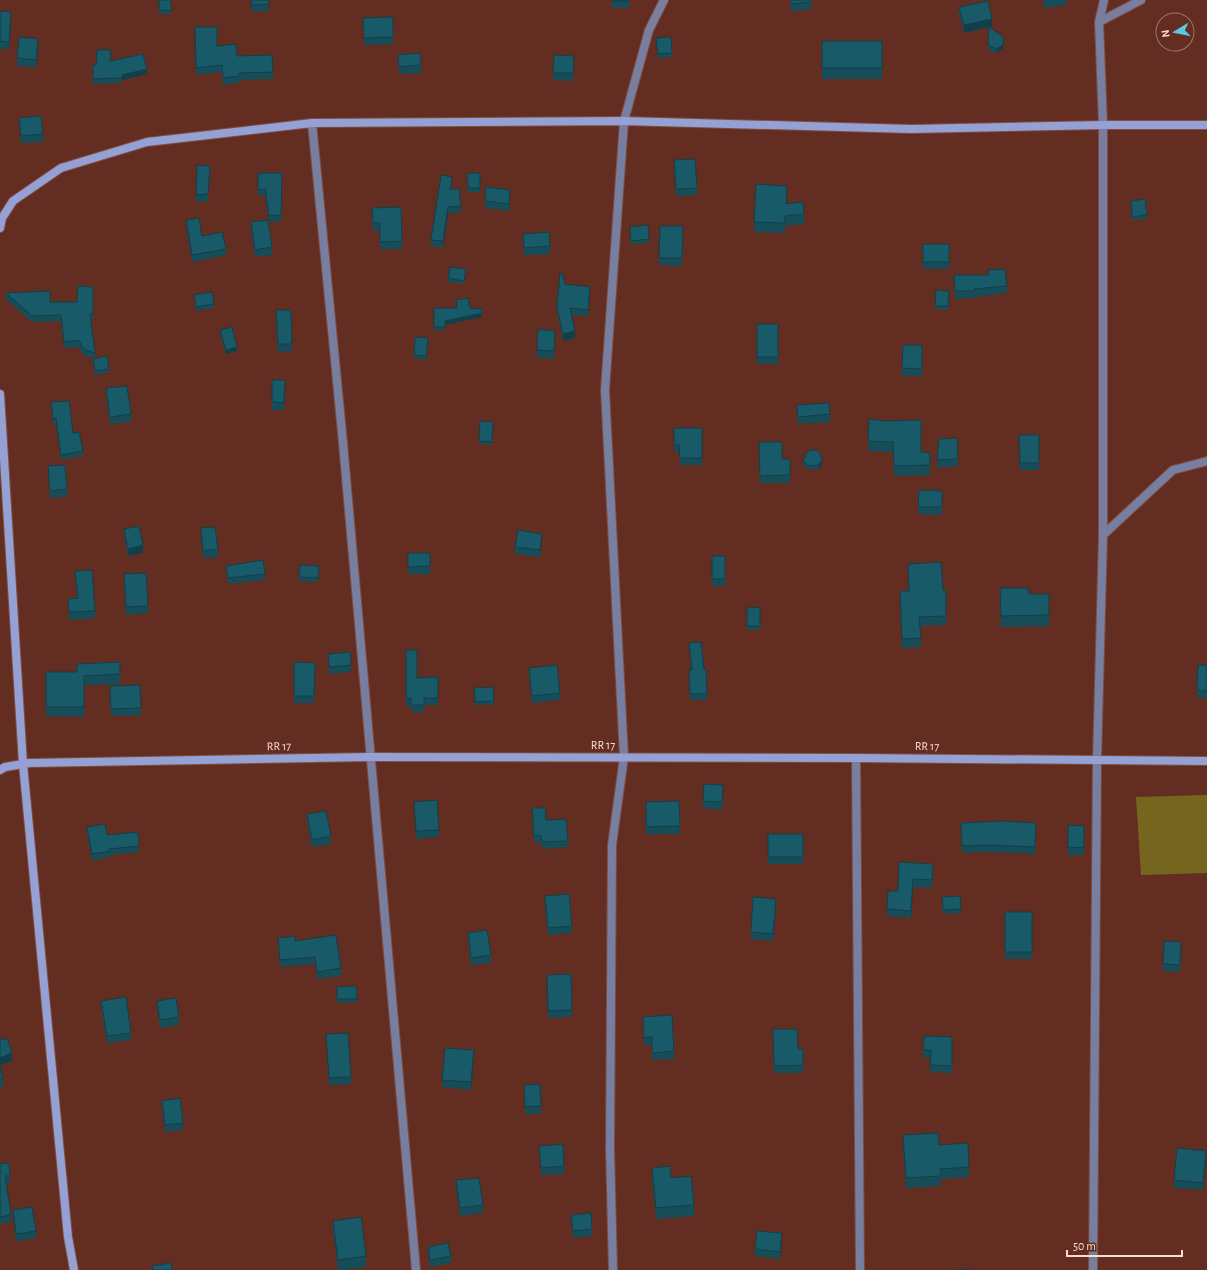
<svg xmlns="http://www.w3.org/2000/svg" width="1207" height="1270" font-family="'Alegreya Sans',sans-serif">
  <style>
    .green { fill: #76651f }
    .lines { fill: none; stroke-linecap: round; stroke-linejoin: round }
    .street-casing { stroke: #7f4d41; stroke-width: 10 }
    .secondary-casing { stroke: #7f4d41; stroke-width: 10 }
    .street { stroke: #777e9f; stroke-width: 8 }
    .secondary { stroke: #95a1d4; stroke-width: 8 }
    .wall { fill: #164d59 }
    .shaded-wall { fill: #123f49 }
    .building { fill: #195a68; stroke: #123f49 }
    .labels { text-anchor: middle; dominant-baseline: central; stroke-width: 3; stroke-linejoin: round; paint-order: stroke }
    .street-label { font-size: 12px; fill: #fddbd2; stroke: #632e21 }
  </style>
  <rect width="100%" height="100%" fill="#632e21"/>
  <path class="green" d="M1207,795V873L1141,875L1136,797Z"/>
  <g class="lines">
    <defs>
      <path id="street" d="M1099,22L1141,0
        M312,123L343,443L416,1270
        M1103,535L1173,470L1207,461
        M856,758L860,1270
        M613,1270L610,1149L612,845L624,757L605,390L624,121L649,30L664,0
        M1093,1270L1097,760L1103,535V125L1099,22L1104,0"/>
      <path id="secondary" d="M0,228L2,218L13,201L61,168L147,142L312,123L624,121L911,129L1103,125H1207
        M0,394L23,764L68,1237L74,1270
        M0,770L5,767L29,763L369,757L856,758L1207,761"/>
    </defs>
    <use href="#street" class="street-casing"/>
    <use href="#secondary" class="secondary-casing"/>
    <use href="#street" class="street"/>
    <use href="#secondary" class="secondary"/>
  </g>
  <path class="wall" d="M159,0H171V14H159Z
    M251,0H268L269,11L252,12Z
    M612,0H629V8H612Z
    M790,0H811V10L791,11Z
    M1043,0H1066V5L1044,8Z
    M959,7L992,26L964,33L959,14Z
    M0,11L11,19L9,49H0Z
    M393,17V44L364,45L363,18Z
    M195,27L217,46L273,72V79L239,80V83L223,85L222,72L196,75Z
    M822,41H882V79H822Z
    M988,41L1004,43L1003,49L996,53L989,50L988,45Z
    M656,42L672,53V57L658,58Z
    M38,46L36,67L17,66V58Z
    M398,55L421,65V73L399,74Z
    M110,61L147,74L122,80V83L93,84V65H96Z
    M574,63L573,81L553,80V73Z
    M19,118L43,134V142L21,143Z
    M674,160L697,188V195L676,196Z
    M210,173L208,201L196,202V195Z
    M258,173H282L281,222H269L265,195L258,196Z
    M467,173H480V192H468Z
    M452,183L451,189L461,206V212L448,214L443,248L431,246V240Z
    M787,196L786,204L804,214V224L785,226V233L754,232V222Z
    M510,197L509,211L485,208V201Z
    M1131,201L1147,215V219L1132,220Z
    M401,207L402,249H380V231H373L372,208Z
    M186,220L202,236L226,249V255L192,262L186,226Z
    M251,222L272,247V255L255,257L251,230Z
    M660,226H683L682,266L659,265Z
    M630,227L649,239V243L631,244Z
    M523,234L550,246V254L524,255Z
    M923,244H949V269H923Z
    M988,270L1007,286V293L974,297V298L955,299L954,275H988Z
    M466,273L464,284L448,282V278Z
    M565,284L590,293L588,316L572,315L575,338L563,341L557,313V307Z
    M93,287V320H91L95,353V358L109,369V372L95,375L93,362V358L83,355L79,347L64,348L61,321L32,322L6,299V293L50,302H77Z
    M949,291L948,310L935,309V306Z
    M194,295L214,304V308L196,311Z
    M456,300L470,308L482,317L445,325V330H434V308H457Z
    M276,310L292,344V351L278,352Z
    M757,324H778V364H757Z
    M220,330L237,351L226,354L220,334Z
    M428,338L426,360L414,358V355Z
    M555,338L554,359L537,358V350Z
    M903,345H922V376H902Z
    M285,380L284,410H272V402Z
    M106,388L131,414V422L110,424L106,395Z
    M51,402L83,451V456L61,460L56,424H53Z
    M797,405L830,414V422L798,424Z
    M869,419L921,452L930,453V475L894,476L893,452L868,451Z
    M480,421L493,422L492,445L479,444Z
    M674,428H702V465H680L679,452H674Z
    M1019,435H1039V470H1020Z
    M759,442L782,459H790V483H760Z
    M958,459V466L937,468V460Z
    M803,462L822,465L818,469L810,470L803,465Z
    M48,466L67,489V497L50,498Z
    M919,490L942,491V515L918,514Z
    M201,528L218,549V557L203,558L201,536Z
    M124,529L143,553L128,556L124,536Z
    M542,541L540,557L515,554V547Z
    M408,553H430V574H408Z
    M712,556H725V586H712Z
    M908,564L943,590H946V625L920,626L921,647L902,648L900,600L909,591Z
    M300,565L319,566L318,582L299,581Z
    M226,566L265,574V580L228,584Z
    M75,571L95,611V618L69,620L68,599H77Z
    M124,574L148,606V613L126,615Z
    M1000,588L1029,594L1049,615V626L1001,627Z
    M760,607V630H747V608Z
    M689,643L704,669H706L707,700H690L689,670H691Z
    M406,650L417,678L438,677V705H424V712H411V706H406Z
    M328,654L351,665V672L329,674Z
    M294,662L315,663L314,703H294Z
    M77,664L120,674V684L84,685V717L46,716V672H77Z
    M1198,665H1207V698H1197Z
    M529,668L560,693V700L532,703L529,675Z
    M110,686L141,708V715L111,716Z
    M493,687L494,704L475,705L474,688Z
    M723,793L722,810L703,808V801Z
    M679,801L680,834H646V802Z
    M414,802L439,830V837L416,839Z
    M532,808L568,841V847L542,849L541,842L534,843Z
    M307,814L331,836V844L312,847L307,822Z
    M961,823L1036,830L1035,854L986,852L962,853Z
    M1068,825L1084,826V855H1068Z
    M87,827L107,835L139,846V852L110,855V857L92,861L87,834Z
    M768,834H803V864H768Z
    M899,862L933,871L932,888L913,887L911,918L887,916V909L898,891Z
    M545,896L572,926V933L548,935L545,903Z
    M960,896L961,913L943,914L942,897Z
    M776,906L773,941L751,939V932Z
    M1005,912H1032V959H1005Z
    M468,933L491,955V963L471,965L468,940Z
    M278,938L295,941L341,968V976L317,979L315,964L280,967Z
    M1181,949L1180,972L1163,971V964Z
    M571,974L572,1017L548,1018L547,975Z
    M356,986L357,1002L337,1003V987Z
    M101,1001L131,1033V1040L107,1043L101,1008Z
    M157,1001L179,1017V1025L160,1028L157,1008Z
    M643,1017L674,1051V1059L652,1060V1045H644Z
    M773,1029L798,1049H803V1073H774Z
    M326,1034L351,1077V1084L329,1085Z
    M924,1036L952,1037V1073L930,1072L931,1058L923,1057Z
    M0,1040L12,1061L0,1065L3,1079V1087H0Z
    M474,1058L471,1090L442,1087V1080Z
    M524,1085L541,1106V1114H525Z
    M162,1101L183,1123V1130L165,1132L162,1108Z
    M903,1135L939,1145L969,1167V1177L941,1179V1186L906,1188L903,1146Z
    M539,1146L564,1166V1174L541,1175Z
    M1206,1158L1203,1190L1174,1188V1180Z
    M0,1164L10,1176V1183H6L11,1215V1222L0,1224Z
    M652,1168L671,1178L694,1205V1216L656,1219L652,1178Z
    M456,1180L483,1205V1213L460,1216L456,1188Z
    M13,1210L36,1231V1238L16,1241L13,1217Z
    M571,1215L592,1229V1236L573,1238Z
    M333,1221L366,1256V1267L343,1270H338L333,1232Z
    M782,1241L780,1259L755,1256V1249Z
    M428,1247L451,1256V1263L430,1267L428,1254Z"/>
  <path class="shaded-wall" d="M11,12V19L9,49V42Z
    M992,19V26L964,33V25Z
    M38,39V46L36,67V60Z
    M1004,39L1003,49L996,53V49Z
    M147,69V74L122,80V75Z
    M448,207V214L443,248V241Z
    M590,287V293L588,316V310Z
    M482,313V317L445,325V321Z
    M575,331V338L563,341V334Z
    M237,347V351L226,354V350Z
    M822,461V465L818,469V465Z
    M542,534V541L540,557V550Z
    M143,545V553L128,556V549Z
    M913,879V887L911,918V911Z
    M776,899V906L773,941V934Z
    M474,1050V1058L471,1090V1082Z
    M12,1053V1061L0,1065V1058Z
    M1206,1151V1158L1203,1190V1183Z
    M782,1233V1241L780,1259V1252Z"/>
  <path class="building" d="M159,0H171V11L159,10Z
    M251,0H268L269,4L252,5Z
    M612,0H629V1H612Z
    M791,0H811V2L791,4Z
    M988,1L992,19L964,25L959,7Z
    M0,11L11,12L9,42L0,41Z
    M393,17V37L364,38L363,18Z
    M195,27H217V46L236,44L237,56L272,55L273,72L239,73V76L223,78L222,65L196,68Z
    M989,27L1001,35L1004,39L1003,45L996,49L989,46L988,41Z
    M19,37L38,39L36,60L17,58Z
    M671,37L672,53L658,54L656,38Z
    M822,41H882V68H822Z
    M97,50H111L110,61L143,54L147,69L122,75V78L93,79V65H96Z
    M420,53L421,65L399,67L398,55Z
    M554,55L574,56L573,73H553Z
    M41,116L43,134L21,136L19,118Z
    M695,159L697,188L676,189L674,160Z
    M197,165L210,166L208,194L196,195Z
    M258,173H282L281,215L269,216L265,189L258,190Z
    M467,173H480V188H468Z
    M441,175L452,177L450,189H459L461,206L448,207L443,241L431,240Z
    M756,184L787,186L786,204L803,202L804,214L785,216V223L754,222Z
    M486,187L510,190L509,204L485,201Z
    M1145,199L1147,215L1132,217L1131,201Z
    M401,207L402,241L380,242V223H373L372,208Z
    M199,218L202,236L222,232L226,249L192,255L186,220Z
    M268,220L272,247L255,250L251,222Z
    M648,225L649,239L631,241L630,227Z
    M660,226H683L682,258H659Z
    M549,232L550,246L524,248L523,234Z
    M923,244H949V262H923Z
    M450,267L466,269L464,281L448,278Z
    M1005,269L1007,286L974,289V291H955L954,275H989L988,270Z
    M560,273H562L565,284L590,287L588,310L570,308L575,331L563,334L557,307Z
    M78,286L93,287V314H90L95,353L83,349L79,340L64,342L61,315L32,316L6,293L50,291V302H77Z
    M936,290L949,291L948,306H935Z
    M212,292L214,304L196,307L194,295Z
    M468,298L470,308L482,309V313L445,321V327H434V308H457L456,300Z
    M276,310H291L292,344H278Z
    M757,324H778V357H757Z
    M232,327L237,347L226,350L220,330Z
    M538,329L555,331L554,351L537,350Z
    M415,337L428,338L426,356L414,355Z
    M903,345H922V369L902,368Z
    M107,356L109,369L95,371L93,359Z
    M272,380H285L284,403L272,402Z
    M127,386L131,414L110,417L106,388Z
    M69,401L73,433L79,432L83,451L61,455L56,418L53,419L51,402Z
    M829,403L830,414L798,417L797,405Z
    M869,419L886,421L921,420V452L930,453V465L894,466L893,442L868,441Z
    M480,421L493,422L492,442L479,441Z
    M674,428H702V458H680L679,445H674Z
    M1019,435H1039V463H1020Z
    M957,438L958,459L937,460L939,439Z
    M759,442H782V459H790V475L760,476Z
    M810,450H816L820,453L822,461L818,465L810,466L803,462L806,454Z
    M65,465L67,489L50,491L48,466Z
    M919,490L942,491V507H918Z
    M139,526L143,545L128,549L124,529Z
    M215,527L218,549L203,551L201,528Z
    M518,530L542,534L540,550L515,547Z
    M408,553H430V566L408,567Z
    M712,556H725V579H712Z
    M263,560L265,574L228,578L226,566Z
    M941,562L943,590H946V616L919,617L921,638L902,639L900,591H909L908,564Z
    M300,565L319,566L318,578L299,577Z
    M92,570L95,611L69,612L68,599L78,598L75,571Z
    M146,573L148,606L126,607L124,574Z
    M1000,588H1028L1029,594H1049V615L1001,616Z
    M760,607V626H747V608Z
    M701,642L704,669H706L707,694H690L689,670H692L689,643Z
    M406,650H417V678L438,677V698H424V705H411V698H406Z
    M350,652L351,665L329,667L328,654Z
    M120,662V674L84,676V707H46V672H77V664Z
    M294,662L315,663L314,696H294Z
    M557,665L560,693L532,696L529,668Z
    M1198,665H1207V691L1197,690Z
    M140,685L141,708L111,709L110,686Z
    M493,687L494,701L475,702L474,688Z
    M704,784L723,785L722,802L703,801Z
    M437,800L439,830L416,831L414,802Z
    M679,801L680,826L646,827V802Z
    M532,808H545L546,820L566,819L568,841L542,842L541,835L534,836Z
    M326,811L331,836L312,840L307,814Z
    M1003,821L1036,823L1035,847L986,845L962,846L961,823Z
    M105,824L107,835L138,832L139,846L109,849L110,851L92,854L87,827Z
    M1068,825L1084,826V847L1068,848Z
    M768,834H803V857H768Z
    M899,862L933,864L932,880L913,879L911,911L887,909L888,891H898Z
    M569,894L572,926L548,928L545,896Z
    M960,896L961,909L943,910L942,897Z
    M753,897L776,899L773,934L751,932Z
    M1005,912H1032V952H1005Z
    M487,930L491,955L471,958L468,933Z
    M336,935L341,968L317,972L315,957L280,960L278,938L295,936V941Z
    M1164,941L1181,942L1180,965L1163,964Z
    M571,974L572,1010L548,1011L547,975Z
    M356,986L357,999H337V987Z
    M126,997L131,1033L107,1036L101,1001Z
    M176,998L179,1017L160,1020L157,1001Z
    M672,1015L674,1051L652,1053V1037L644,1038L643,1017Z
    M773,1029H797L798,1049H803V1065L774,1066Z
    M348,1033L351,1077L329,1078L326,1034Z
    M924,1036L952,1037V1066L930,1065L931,1050H923Z
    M7,1038L12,1053L0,1058V1040Z
    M445,1048L474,1050L471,1082L442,1080Z
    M0,1063L3,1079L0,1080Z
    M540,1084L541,1106L525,1107L524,1085Z
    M180,1098L183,1123L165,1125L162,1101Z
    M938,1133L939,1145L968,1143L969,1167L940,1169L941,1176L906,1178L903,1135Z
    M563,1144L564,1166L541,1168L539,1146Z
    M1177,1148L1206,1151L1203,1183L1174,1180Z
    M9,1163L10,1176H5L11,1215L0,1217V1164Z
    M670,1166L671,1178L691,1176L694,1205L656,1208L652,1168Z
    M479,1178L483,1205L460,1208L456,1180Z
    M32,1207L36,1231L16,1234L13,1210Z
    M591,1213L592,1229L573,1231L571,1215Z
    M361,1217L366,1256L338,1260L333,1221Z
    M757,1231L782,1233L780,1252L755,1249Z
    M448,1243L451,1256L430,1260L428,1247Z
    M171,1263L172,1270H153L152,1266Z
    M970,1269V1270H957Z"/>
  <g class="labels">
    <g class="street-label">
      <text x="603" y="745">RR 17</text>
      <text transform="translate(279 746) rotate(-1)">RR 17</text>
      <text transform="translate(927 746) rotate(1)">RR 17</text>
    </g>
  </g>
  <g transform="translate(1175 32) rotate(260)"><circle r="19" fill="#632e21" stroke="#a17368"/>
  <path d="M0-3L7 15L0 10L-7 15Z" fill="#57c9e2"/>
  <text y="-6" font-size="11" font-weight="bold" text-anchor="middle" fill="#fddbd2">N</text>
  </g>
  <path d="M1067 1250v6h115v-6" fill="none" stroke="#fddbd2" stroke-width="2"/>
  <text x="1073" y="1250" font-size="12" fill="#fddbd2" stroke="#632e21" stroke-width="3" paint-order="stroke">50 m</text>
</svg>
